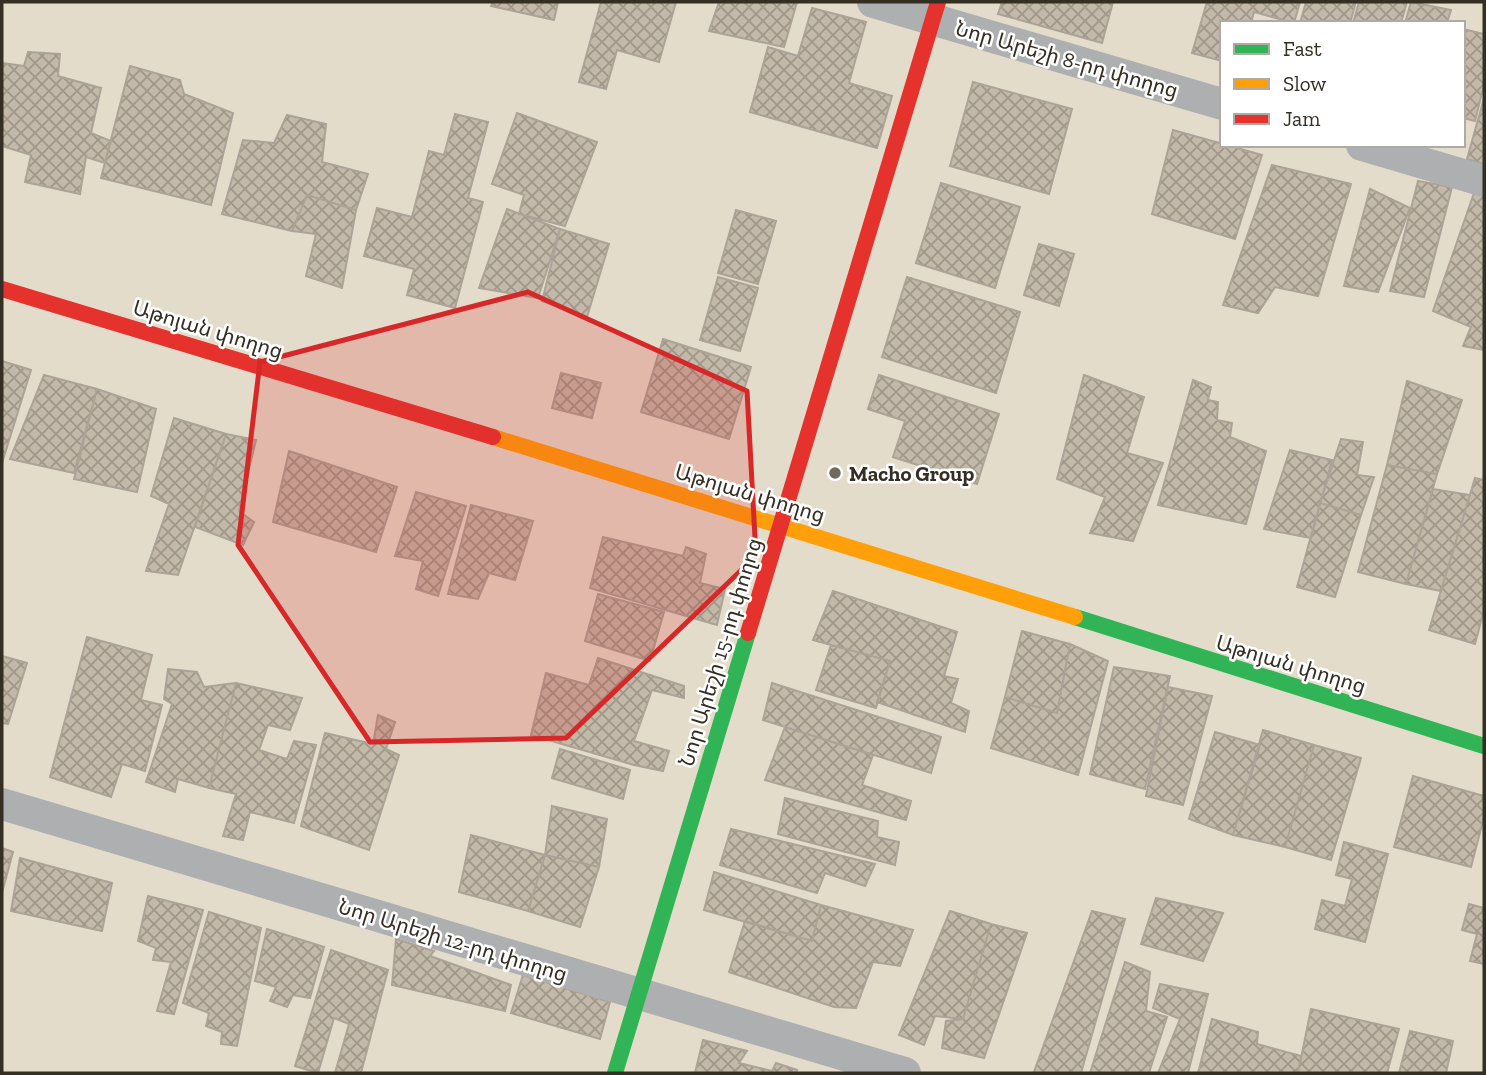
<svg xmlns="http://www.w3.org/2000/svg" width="1486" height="1075" font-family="'Zilla Slab','Noto Sans Armenian',serif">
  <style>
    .building { fill: url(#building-cross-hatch); stroke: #aba397; stroke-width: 2 }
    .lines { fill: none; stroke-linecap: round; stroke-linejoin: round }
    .street { stroke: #aeafb0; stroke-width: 32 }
    .fast { stroke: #30b455; stroke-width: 16 }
    .slow { stroke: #ff9f0a; stroke-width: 16 }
    .jam { stroke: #e5322d; stroke-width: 16 }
    .marked { fill: #d62828; fill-opacity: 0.2; stroke: #d62828; stroke-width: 5; stroke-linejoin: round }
    .poi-dot { fill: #726b5d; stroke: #fff; stroke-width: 2.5 }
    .labels { text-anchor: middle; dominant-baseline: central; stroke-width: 5; stroke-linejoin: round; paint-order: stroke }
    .street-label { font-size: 21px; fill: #342e23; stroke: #fff }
    .poi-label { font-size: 21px; font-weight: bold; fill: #342e23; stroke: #fff; text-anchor: start }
  </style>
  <defs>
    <pattern id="building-cross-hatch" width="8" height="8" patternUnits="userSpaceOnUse" patternTransform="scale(1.75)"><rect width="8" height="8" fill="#c3b9a9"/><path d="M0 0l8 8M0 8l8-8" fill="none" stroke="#9f9789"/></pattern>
  </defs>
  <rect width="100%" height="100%" fill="#e4dcca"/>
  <path class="building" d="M493,2H558L554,20L491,6Z
    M601,2H676L659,62L617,50L606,89L579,82Z
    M719,2H797L784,47L709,31Z
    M1002,2H1113L1102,43L998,14Z
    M1207,2H1300L1294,23L1254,12L1251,23H1222V61L1192,53Z
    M1306,2H1356L1350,23H1300Z
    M1359,2H1407L1401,23H1353Z
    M1411,2L1451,10L1447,23H1405Z
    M812,8L866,22L849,83L892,96L877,148L750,112L768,47L798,56Z
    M1463,29L1484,34V85L1475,121L1463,118Z
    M28,52L60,54L58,76L101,88L91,133L111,141L105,163L86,157L80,194L25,182L31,155L2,146V63L24,66Z
    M130,66L180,80L184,94L233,113L211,205L101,178Z
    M973,82L1072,109L1049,194L950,166Z
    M1484,98V164L1467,159Z
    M517,113L597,142L565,226L519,214L524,195L492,184Z
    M455,114L488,122L468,198L483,202L455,308L407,295L414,269L364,256L377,208L412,217L429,151L444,155Z
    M287,115L326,124L322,162L368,174L356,210L307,195L292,231L222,214L243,140L274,143Z
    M1173,130L1262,155L1235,239L1152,214Z
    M1272,165L1351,184L1318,296L1275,287L1258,313L1223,305Z
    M1418,181L1452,187L1424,297L1390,291Z
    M941,183L1020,207L995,288L916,263Z
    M1370,189L1410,208L1378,292L1344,286Z
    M1474,193L1484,196V350L1463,346L1471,327L1433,311Z
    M307,195L356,210L342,288L306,276L316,234L292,231Z
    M507,209L560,229L538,298L479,288Z
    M736,210L776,221L758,284L718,273Z
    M560,229L609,244L587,317L542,301Z
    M1039,244L1074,254L1059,306L1024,295Z
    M718,277L758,288L740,351L700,340Z
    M907,277L1020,312L996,393L882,357Z
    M663,339L751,367L729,439L641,412Z
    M2,361L31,370L2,463Z
    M561,373L601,383L592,418L552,408Z
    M44,375L97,389L74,473L10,459Z
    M879,375L999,414L977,484L893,457L905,421L868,409Z
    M1084,375L1144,397L1127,453L1163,463L1133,541L1090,533L1105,497L1057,479Z
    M1193,380L1211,387L1208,400L1218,402L1217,420L1232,423L1230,437L1266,451L1246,524L1158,505Z
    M1407,381L1462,400L1437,474L1387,465Z
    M97,389L156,409L137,492L74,479Z
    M174,418L226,434L178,575L146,571L169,504L151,496Z
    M226,434L256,440L239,511L254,522L243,545L195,527Z
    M1341,439L1363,442L1357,475L1374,477L1361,515L1320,503Z
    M1290,450L1332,460L1311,538L1264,529Z
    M289,451L397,487L376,552L273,522Z
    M1387,465L1437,474L1406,584L1358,572Z
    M1475,478L1484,480V610L1475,644L1429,630Z
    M1433,489L1470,495L1441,591L1406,584Z
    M416,492L466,506L438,596L416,589L423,561L395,556Z
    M1320,503L1361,515L1335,597L1297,587Z
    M471,505L533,521L515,580L489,573L478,599L448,594Z
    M603,537L683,556L686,547L706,554L700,583L725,589L717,625L590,588Z
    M833,591L957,632L944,676L958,679L951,703L969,711L965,732L877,702L890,661L813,640Z
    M598,594L664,612L650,661L585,641Z
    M1022,631L1070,644L1057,713L1005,697Z
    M87,637L152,655L141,700L162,705L145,771L122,764L111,797L50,777Z
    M1070,644L1108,661L1078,775L991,748L1005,697L1057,713Z
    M831,645L890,661L876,708L816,690Z
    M2,656L27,663L8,724L2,723Z
    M598,658L684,686V698L652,690L634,741L669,751L663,771L634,765L531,735L546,673L589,685Z
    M1114,667L1170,676L1145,789L1090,774Z
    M168,669L197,672L204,687L236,683L209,788L178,779L175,792L146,782L172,704L164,699Z
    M236,683L302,698L290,730L268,725L259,750L287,759L294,741L316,745L294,823L250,812L243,840L223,836L236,794L209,788Z
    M772,683L941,737L931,773L763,720Z
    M1168,687L1212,696L1183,805L1146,796Z
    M378,715L395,722L386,749L399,755L369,850L301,826L325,733L373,744Z
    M785,727L873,755L862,785L911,801L906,820L765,780Z
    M1263,730L1314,745L1285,847L1233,835Z
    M1215,732L1260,745L1233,835L1189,819Z
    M1314,745L1361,758L1331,860L1285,847Z
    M560,749L630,770L623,799L552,778Z
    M1413,776L1484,796V817L1471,867L1394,847Z
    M785,798L878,821L877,837L899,842L895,865L778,834Z
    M552,806L607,819L599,867L545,855Z
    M731,829L875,864L865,886L825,873L817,893L720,865Z
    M471,835L545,855L528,911L459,892Z
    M1344,842L1388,854L1365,942L1315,929L1322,900L1345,906L1352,879L1336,875Z
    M2,848L13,852L2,893Z
    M545,855L599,867L580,927L528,911Z
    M20,858L112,883L102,931L11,911Z
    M714,872L821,905L812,941L704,910Z
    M148,896L203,910L174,1014L157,1011L171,962L153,960L156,948L138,941Z
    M1156,898L1223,913L1203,961L1141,944Z
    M1469,904L1484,908V964L1470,961L1477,934L1462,930Z
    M821,905L913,930L900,966L873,962L856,1008L834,1007L729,972L745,921L812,941Z
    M950,911L991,924L963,1019L935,1016L924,1045L899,1035Z
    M1092,911L1125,919L1081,1073H1037L1034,1072Z
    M209,912L261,928L237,1046L221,1044L222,1032L206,1026L209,1013L183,1003Z
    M991,924L1027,933L984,1058L942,1048L946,1021L963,1019Z
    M267,929L324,947L310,998L293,995L287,1007L270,1001L276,987L255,981Z
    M396,939L434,951L430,956L511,985L505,1011L392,985Z
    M331,950L388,970L361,1073H335L349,1024L334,1018L318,1073L295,1066Z
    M1125,962L1150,972L1146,1011L1167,1017L1149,1073H1090Z
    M523,975L610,1002L600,1039L511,1013Z
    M1160,984L1208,994L1188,1073H1158L1180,1019L1153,1008Z
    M1311,1009L1399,1029L1387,1073H1298Z
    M1212,1019L1258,1032L1257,1044L1301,1056L1298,1073H1198Z
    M1410,1031L1453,1041L1446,1073H1399Z
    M703,1040L747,1051L739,1063L772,1071L776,1063L797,1070L796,1073H695Z"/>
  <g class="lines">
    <path class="street" d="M873,2L1222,104
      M1362,145L1484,181
      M2,804L905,1073"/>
    <path class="fast" d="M1075,617L1484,746
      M615,1073L748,633"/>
    <path class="slow" d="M493,437L1075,617"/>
    <path class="jam" d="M2,289L493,437
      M748,633L938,2"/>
  </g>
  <path class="marked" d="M528,292L747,391L756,556L566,738L370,742L238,545L260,362Z"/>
  <circle class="poi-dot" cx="835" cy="473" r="7"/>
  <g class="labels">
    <g class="street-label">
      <text transform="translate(1067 59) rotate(16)">Նոր Արեշի 8-րդ փողոց</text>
      <text transform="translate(208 329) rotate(17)">Աթոյան փողոց</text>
      <text transform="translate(750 493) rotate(17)">Աթոյան փողոց</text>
      <text transform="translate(720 652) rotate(-73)">Նոր Արեշի 15-րդ փողոց</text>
      <text transform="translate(1291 664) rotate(17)">Աթոյան փողոց</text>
      <text transform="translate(453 940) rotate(17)">Նոր Արեշի 12-րդ փողոց</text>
    </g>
    <g class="poi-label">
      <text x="849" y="473">Macho Group</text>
    </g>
  </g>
  <rect width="1486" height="1075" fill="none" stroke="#342e23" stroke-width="7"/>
  <rect x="1220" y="21" width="245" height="126" fill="#ffffff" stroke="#aeaba7" stroke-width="2"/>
  <rect x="1234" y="44" width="35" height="10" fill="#30b455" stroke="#aeaba7" stroke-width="2"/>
  <text x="1283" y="56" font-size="21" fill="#342e23">Fast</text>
  <rect x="1234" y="79" width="35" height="10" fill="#ff9f0a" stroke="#aeaba7" stroke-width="2"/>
  <text x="1283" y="91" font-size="21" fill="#342e23">Slow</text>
  <rect x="1234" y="114" width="35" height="10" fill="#e5322d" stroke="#aeaba7" stroke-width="2"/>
  <text x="1283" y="126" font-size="21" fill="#342e23">Jam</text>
</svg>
